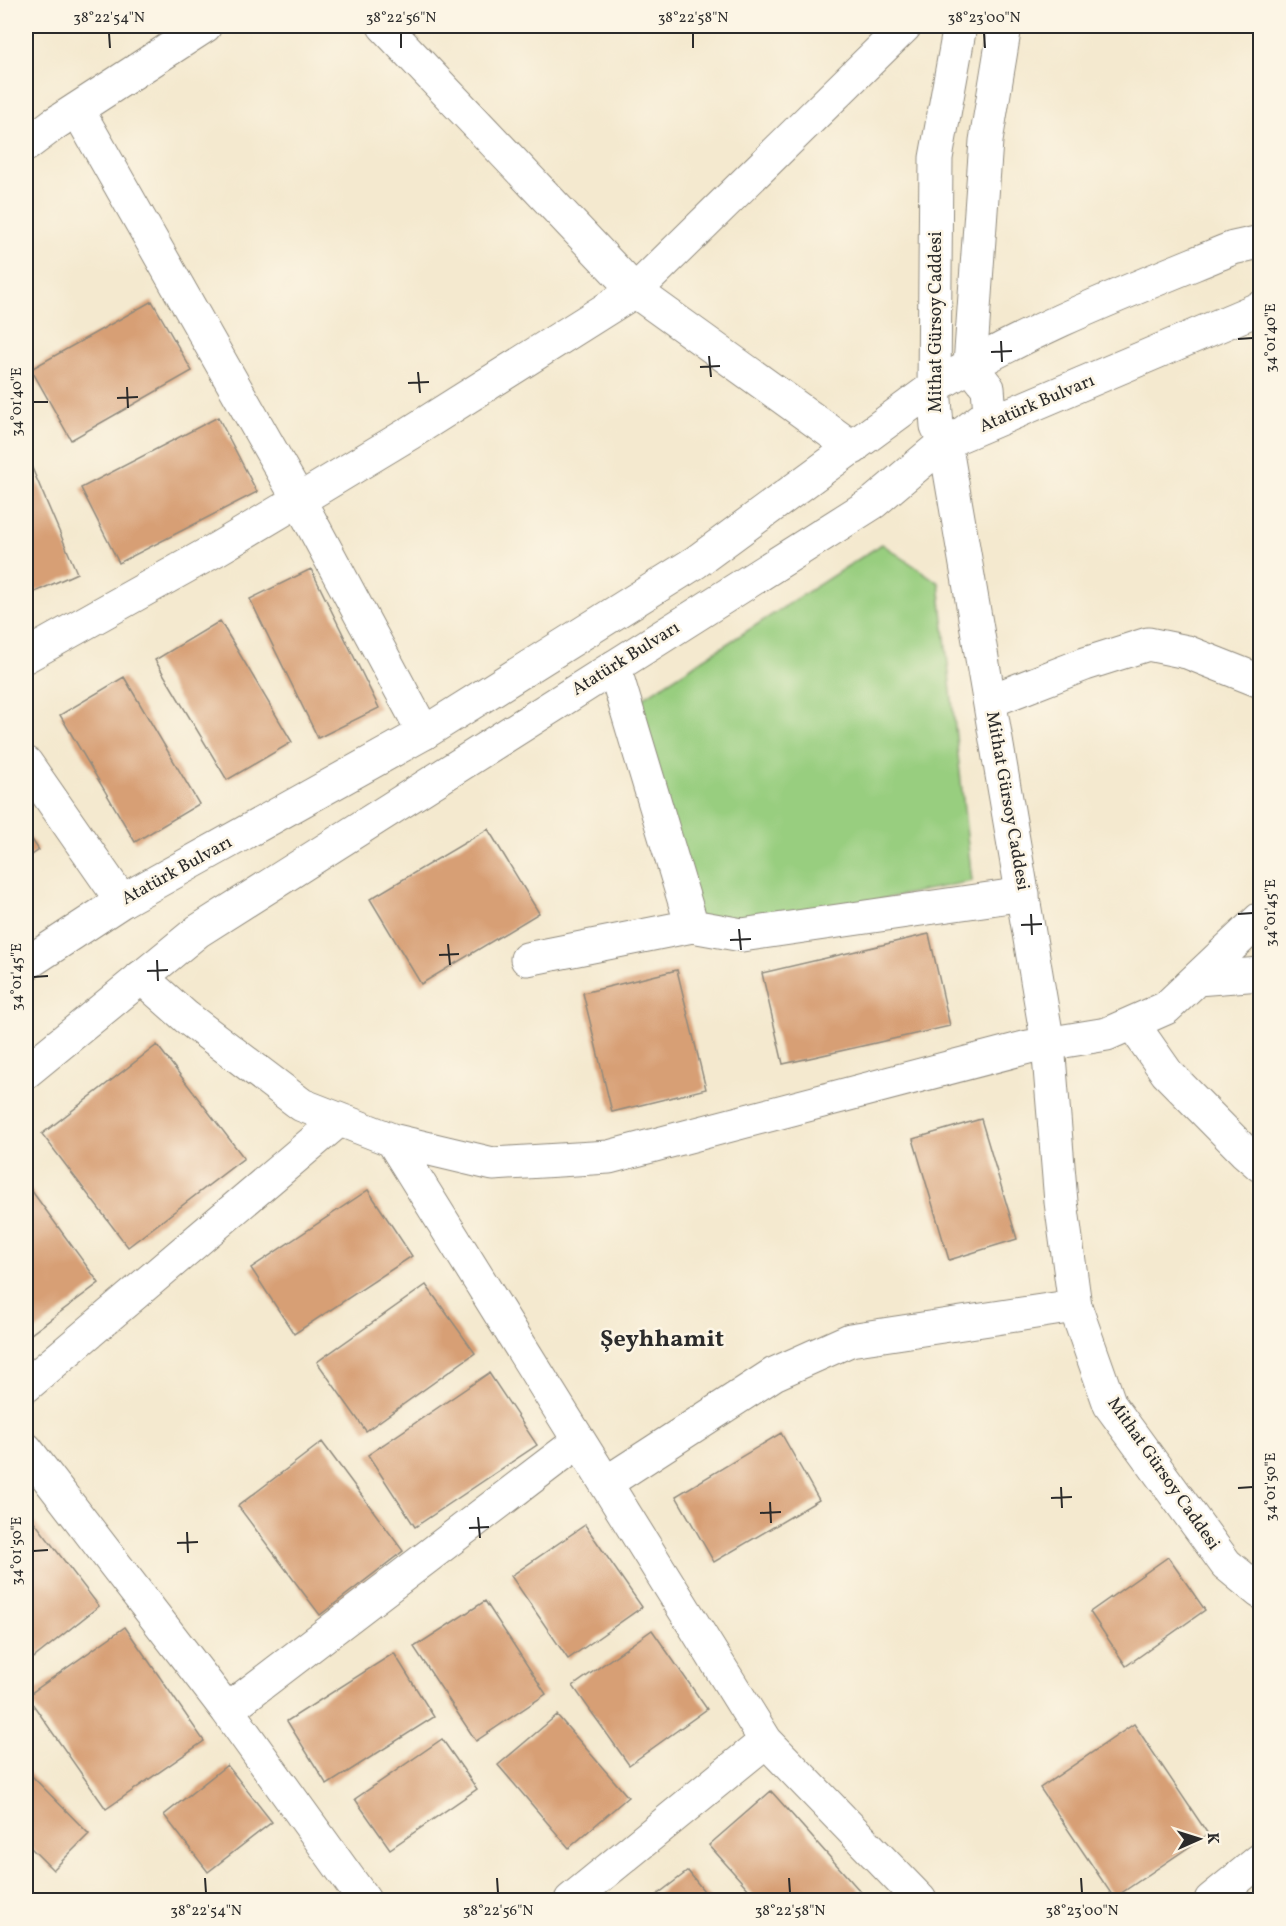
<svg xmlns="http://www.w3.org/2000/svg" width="1286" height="1926" font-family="Vollkorn,serif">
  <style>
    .green { fill: #98ce7f; stroke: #627c55; stroke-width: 1.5 }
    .building { fill: #d79f74 }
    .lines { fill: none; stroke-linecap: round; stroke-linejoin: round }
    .minor-casing { stroke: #908a7d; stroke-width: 35 }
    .major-casing { stroke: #908a7d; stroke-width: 35 }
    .minor { stroke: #fff; stroke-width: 33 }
    .major { stroke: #fff; stroke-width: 33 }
    .ticks { fill: none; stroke: #2b2b2b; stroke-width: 2 }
    .labels { text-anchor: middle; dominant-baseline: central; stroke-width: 5; stroke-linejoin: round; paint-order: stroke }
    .street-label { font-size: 18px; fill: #2b2b2b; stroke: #fcf5e5 }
    .district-label { font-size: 24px; font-weight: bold; fill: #2b2b2b; stroke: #fcf5e5 }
    .neatline { fill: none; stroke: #2b2b2b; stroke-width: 2 }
    .ticks-label { font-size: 15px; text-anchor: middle; fill: #2b2b2b }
  </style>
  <rect width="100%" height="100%" fill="#fcf5e5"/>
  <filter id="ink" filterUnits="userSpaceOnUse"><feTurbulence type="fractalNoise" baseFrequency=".0167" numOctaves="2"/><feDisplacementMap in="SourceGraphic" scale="12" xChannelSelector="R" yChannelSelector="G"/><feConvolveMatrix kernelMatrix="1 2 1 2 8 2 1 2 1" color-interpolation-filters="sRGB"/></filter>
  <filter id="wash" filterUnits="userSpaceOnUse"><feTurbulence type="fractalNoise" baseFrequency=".008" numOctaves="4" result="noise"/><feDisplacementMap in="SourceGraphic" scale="24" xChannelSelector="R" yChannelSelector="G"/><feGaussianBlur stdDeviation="1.35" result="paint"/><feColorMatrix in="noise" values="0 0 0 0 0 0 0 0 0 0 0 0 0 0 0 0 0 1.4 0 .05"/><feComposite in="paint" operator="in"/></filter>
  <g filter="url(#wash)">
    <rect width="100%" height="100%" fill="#f4e9cf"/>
    <path class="green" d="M882,544L939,583L972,881L704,935L635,703Z"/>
    <g id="blocks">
      <path class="building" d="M152,301L192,371L71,440L31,369Z
        M218,417L257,492L119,563L81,488Z
        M26,454L77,573L26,596Z
        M311,569L379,708L318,738L250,599Z
        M220,621L292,742L227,780L155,660Z
        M124,677L199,804L135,842L60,715Z
        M488,829L539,913L421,984L370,899Z
        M26,831L39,850L26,859Z
        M929,934L950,1026L783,1064L762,973Z
        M677,970L706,1089L612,1112L583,993Z
        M157,1045L244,1158L128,1247L42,1134Z
        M981,1119L1017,1239L949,1260L913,1139Z
        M26,1183L99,1283L27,1337L26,1336Z
        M368,1190L412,1256L294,1334L251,1268Z
        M426,1285L475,1353L366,1431L317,1362Z
        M489,1373L537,1445L415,1527L368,1455Z
        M781,1433L819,1500L714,1562L676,1496Z
        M322,1442L403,1551L320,1615L238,1506Z
        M26,1511L99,1606L26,1664Z
        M585,1525L642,1607L568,1659L511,1576Z
        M1168,1557L1205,1610L1126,1666L1090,1612Z
        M485,1601L546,1694L476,1741L414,1647Z
        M125,1627L204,1741L106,1809L27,1696Z
        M652,1630L707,1709L629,1765L573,1686Z
        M394,1653L434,1717L327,1785L287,1721Z
        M557,1715L628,1797L569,1848L498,1765Z
        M1134,1724L1208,1834L1114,1898L1040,1788Z
        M442,1739L477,1789L390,1849L355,1799Z
        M227,1765L272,1822L208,1872L164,1815Z
        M26,1770L89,1834L53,1870L26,1843Z
        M771,1791L868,1900H758L709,1845Z
        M688,1871L711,1900H650Z"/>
    </g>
  </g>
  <g filter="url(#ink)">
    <use href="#blocks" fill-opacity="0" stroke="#908a7d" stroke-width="1.5"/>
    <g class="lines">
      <defs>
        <path id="minor" d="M384,26L635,291L853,448
          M77,109L299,500L424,733
          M26,145L54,124L205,26
          M26,656L217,549L299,500L410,433L635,291L905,26
          M614,667L692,926
          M990,701L1085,664L1148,644L1187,652L1260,681
          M26,763L122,901
          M527,959L692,926L742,935L1023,894
          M141,977L186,1017L302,1105L392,1140L493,1164L609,1157L1028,1047L1107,1034L1166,1008L1260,919
          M1197,979L1260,974
          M1132,1023L1167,1073L1244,1151L1260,1165
          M392,1140L766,1741L920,1900
          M26,1386L339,1120
          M26,1449L227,1710L364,1900
          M606,1483L774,1374L850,1340L1075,1306
          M227,1710L579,1441
          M571,1900L766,1741
          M1211,1900L1260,1860"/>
        <path id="major" d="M960,26L936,158L934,387L937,426L945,442L1048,1044L1061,1202L1075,1306L1110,1405L1226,1564L1260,1592
          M965,432L990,413L988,388L970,365L986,141L1005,26
          M26,964L122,901L424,733L696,562L934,387C1028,329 1131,290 1233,248L1260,242
          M26,1072L198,931L874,502L945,442L1260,308"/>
      </defs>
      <use href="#minor" class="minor-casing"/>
      <use href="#major" class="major-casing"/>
      <use href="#minor" class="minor"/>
      <use href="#major" class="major"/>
    </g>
  </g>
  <path class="ticks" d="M109,33L110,48M401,33V48M693,33V48M984,33L985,48M1238,339L1253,338M1001,341L1002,362M991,352L1012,351M709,356L711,377M700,367L720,366M418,372L420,393M408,383L429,382M127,387L128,408M117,398L138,397M33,402H48M1031,914L1032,935M1238,914L1253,913M1021,925L1042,924M739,929L741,950M730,940L751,939M448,944L450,965M439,955L459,954M157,960L158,981M147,971L168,970M33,977L48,976M1061,1487L1062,1508M1238,1488L1253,1487M1051,1498L1072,1497M770,1502L771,1523M760,1513L781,1512M478,1517L480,1538M469,1528L489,1527M187,1532L188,1553M177,1543L198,1542M33,1551L48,1550M205,1878L206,1893M497,1878L498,1893M789,1878L790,1893M1081,1878L1082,1893"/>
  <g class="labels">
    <g class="street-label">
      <text transform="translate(936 322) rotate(-90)">Mithat Gürsoy Caddesi</text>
      <text transform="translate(1037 404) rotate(-23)">Atatürk Bulvarı</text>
      <text transform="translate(626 659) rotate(-32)">Atatürk Bulvarı</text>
      <text transform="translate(1007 801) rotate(80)">Mithat Gürsoy Caddesi</text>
      <text transform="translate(177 871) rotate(-29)">Atatürk Bulvarı</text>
      <text transform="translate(1163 1474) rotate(55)">Mithat Gürsoy Caddesi</text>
    </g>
    <g class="district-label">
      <text x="662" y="1340">Şeyhhamit</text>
    </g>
  </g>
  <rect width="1286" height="1926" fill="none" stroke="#fcf5e5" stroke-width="66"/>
  <g transform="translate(1199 1839) rotate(87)" stroke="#fcf5e5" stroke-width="4.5" paint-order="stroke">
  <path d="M0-4.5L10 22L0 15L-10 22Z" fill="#2b2b2b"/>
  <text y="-9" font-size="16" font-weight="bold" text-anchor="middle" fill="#2b2b2b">K</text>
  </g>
  <rect x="33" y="33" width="1220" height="1860" class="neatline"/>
  <g class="ticks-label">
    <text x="109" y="22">38°22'54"N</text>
    <text x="401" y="22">38°22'56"N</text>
    <text x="693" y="22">38°22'58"N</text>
    <text x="984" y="22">38°23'00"N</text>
    <text transform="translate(1270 338) rotate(-90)" y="5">34°01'40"E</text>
    <text transform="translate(16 402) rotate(-90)" y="5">34°01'40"E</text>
    <text transform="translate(1270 913) rotate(-90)" y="5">34°01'45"E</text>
    <text transform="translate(16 977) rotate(-90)" y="5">34°01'45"E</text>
    <text transform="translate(1270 1487) rotate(-90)" y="5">34°01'50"E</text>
    <text transform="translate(16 1551) rotate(-90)" y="5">34°01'50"E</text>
    <text x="206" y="1915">38°22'54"N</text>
    <text x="498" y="1915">38°22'56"N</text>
    <text x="790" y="1915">38°22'58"N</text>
    <text x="1082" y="1915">38°23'00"N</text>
  </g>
</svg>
